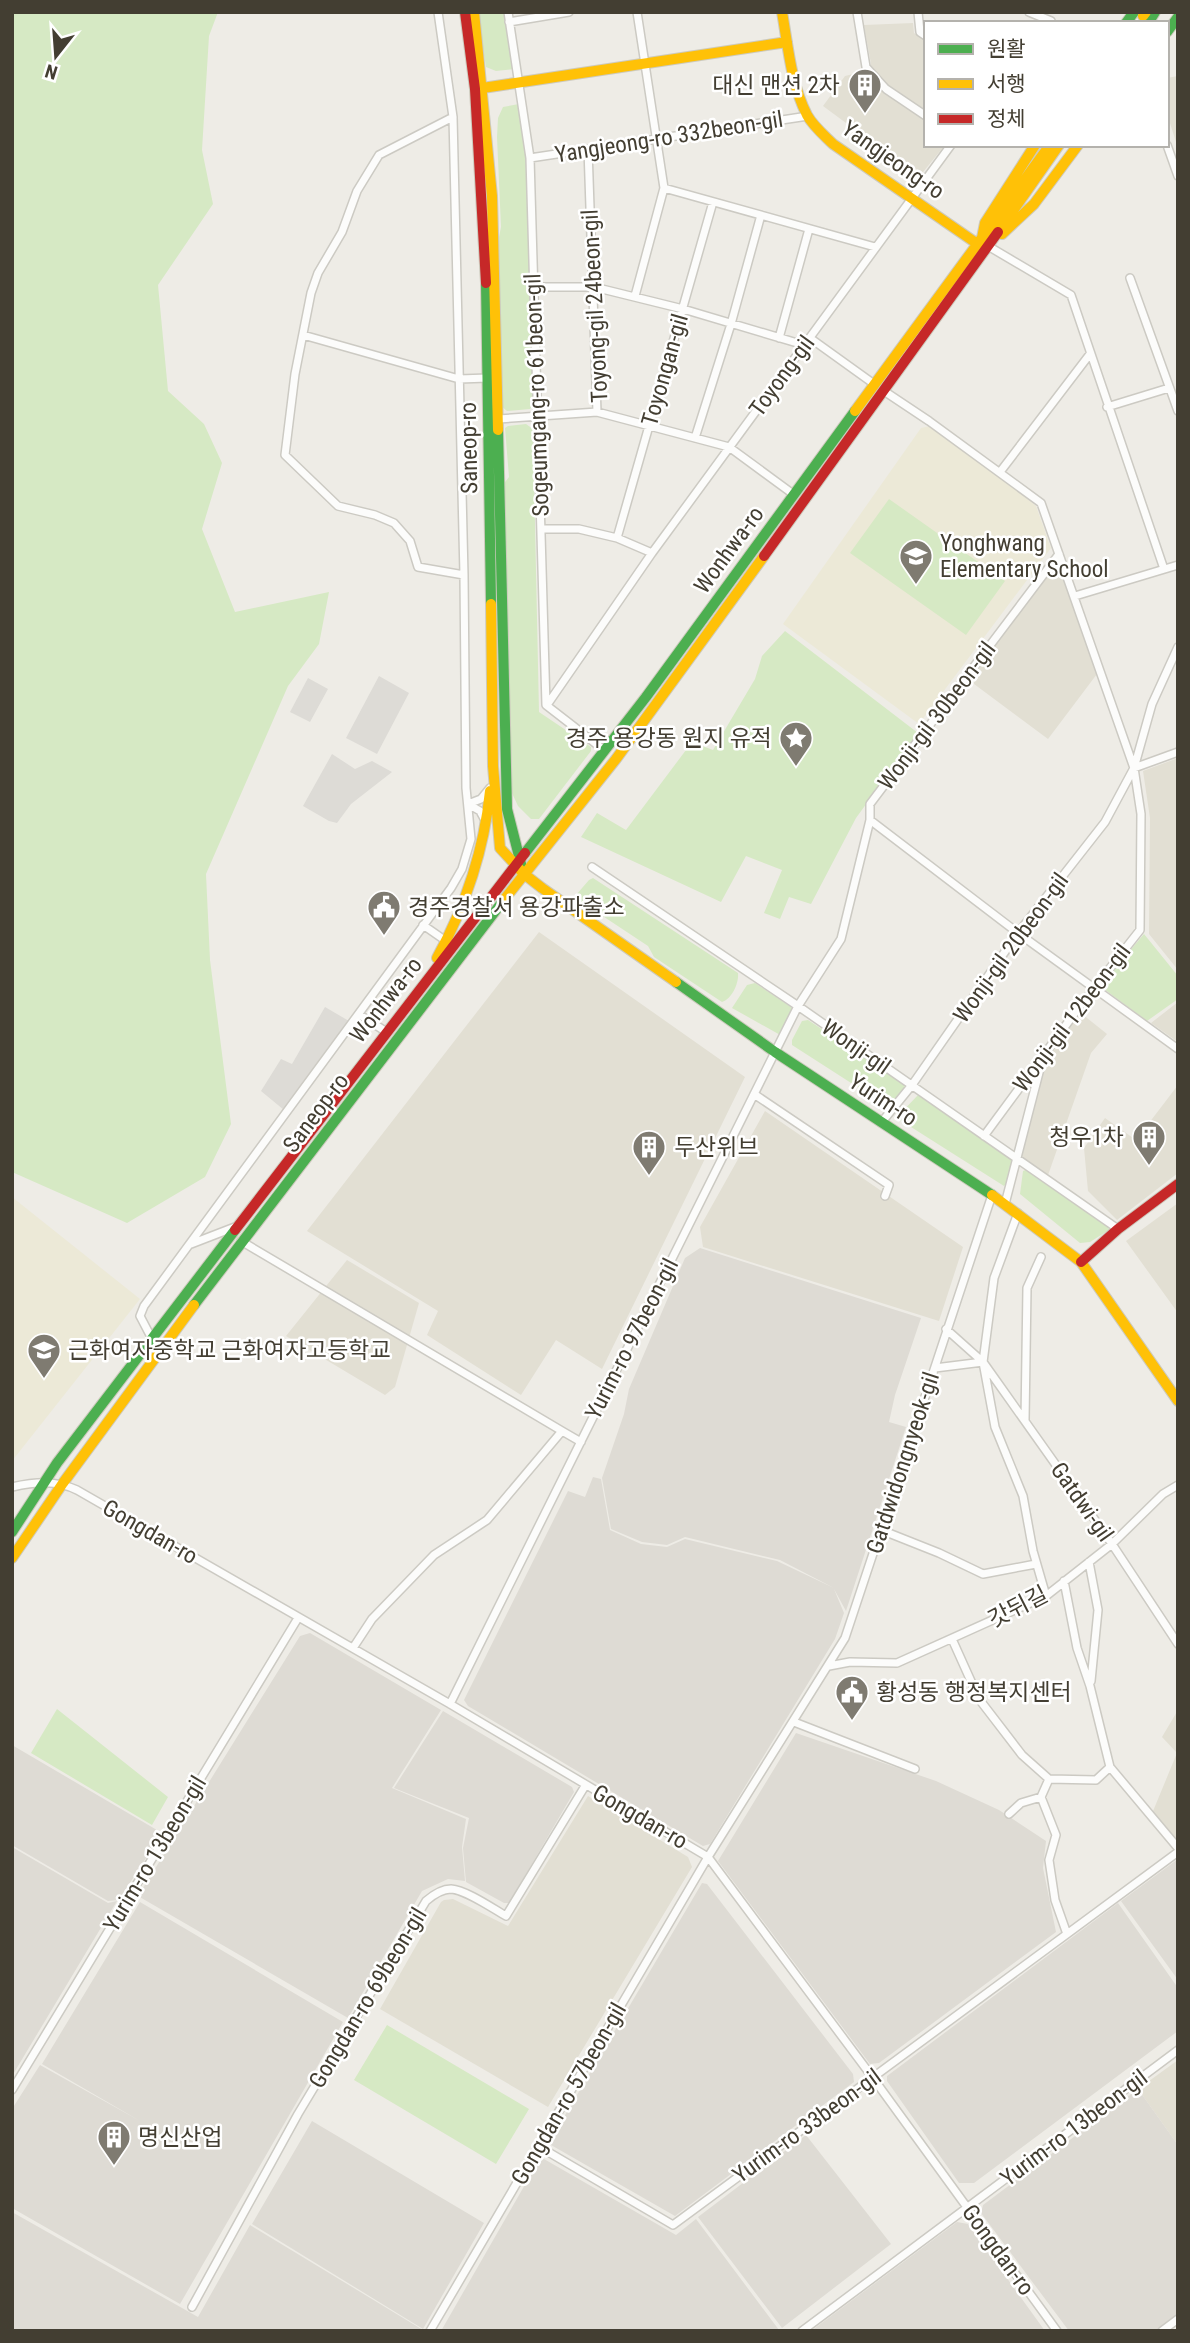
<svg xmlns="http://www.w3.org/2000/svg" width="1190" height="2343" font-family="'Roboto Condensed','Noto Sans KR',sans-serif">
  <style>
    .residential { fill: #e2dfd3 }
    .industrial { fill: #dedbd4 }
    .education { fill: #ece9d7 }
    .green { fill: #d6e9c4 }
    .parking { fill: #dddbd6 }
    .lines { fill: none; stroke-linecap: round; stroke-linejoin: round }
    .street-casing { stroke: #cccac3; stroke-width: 10 }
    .fast-casing { stroke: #cdcabd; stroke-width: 12 }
    .slow-casing { stroke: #cdcabd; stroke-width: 12 }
    .jam-casing { stroke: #cdcabd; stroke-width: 12 }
    .street { stroke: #fcfcfb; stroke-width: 7 }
    .fast { stroke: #4caf50; stroke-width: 10 }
    .slow { stroke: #ffc107; stroke-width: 10 }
    .jam { stroke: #c62828; stroke-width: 10 }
    .labels { text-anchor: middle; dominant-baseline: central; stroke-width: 5; stroke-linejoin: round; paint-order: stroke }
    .poi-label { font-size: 23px; fill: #433e32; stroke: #fff; text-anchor: start }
    .street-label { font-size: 23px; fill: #433e32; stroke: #fff }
  </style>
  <rect width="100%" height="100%" fill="#eeece6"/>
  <path class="residential" d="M913,23L914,33L926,41V145H945L919,177L823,106L845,76L869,70L871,64L864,25Z
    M1178,76V148L1167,114V78Z
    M1057,550L1100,670L1048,739L966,678Z
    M1178,758V970L1149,934L1150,818L1143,771Z
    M539,932L745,1077L602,1369L556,1340L521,1395L427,1335L438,1311L307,1231Z
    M1178,1002V1042L1151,1023Z
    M1077,1010L1107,1034L1091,1053L1047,1178L1017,1158L1044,1053Z
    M1178,1085V1173L1117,1220L1088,1191L1084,1148L1105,1118L1136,1140Z
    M765,1111L963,1247L939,1321L703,1247L700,1227Z
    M1178,1203V1313L1126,1241Z
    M347,1260L419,1303L395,1387L385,1395L286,1336Z
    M1178,1710V1848L1151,1816L1177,1753L1162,1737Z
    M588,1796L688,1857L692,1867L548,2107L380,2009L441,1902L444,1900L453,1899L508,1926Z
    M1178,2060V2145L1138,2089Z"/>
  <path class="industrial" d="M700,1248L921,1318L895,1395L889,1422L906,1427L846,1611L834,1589L844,1613L835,1639L710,1844L703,1846L468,1706L464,1700L568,1491L585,1497L593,1477L601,1479L610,1530L641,1544L667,1547L685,1539L777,1561L834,1588L780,1560L685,1537L667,1545L642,1542L611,1529L602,1478L624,1414L629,1389L685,1258Z
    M310,1633L441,1710L392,1788L466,1819L462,1847L465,1881L448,1879L422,1891L348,2018L138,1896L300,1636Z
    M443,1711L572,1787L574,1792L509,1903H504L466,1882L463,1848L469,1818L394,1788Z
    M796,1733L936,1781L999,1810L1046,1841L1043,1868L1056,1932L879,2063L870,2064L718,1861Z
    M12,1745L162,1833L119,1900L108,1901L12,1845Z
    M12,1847L108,1903L117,1901L12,2076Z
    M1178,1859V1980L1121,1901Z
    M702,1883L707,1884L853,2074L854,2082L675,2216L551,2145V2139Z
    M140,1902L343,2022L180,2304L12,2208V2109L40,2065L140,2121L42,2064Z
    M1118,1903L1178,1988V2031L974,2183H959L887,2081V2076Z
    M1138,2089L1178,2145V2315L1157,2331H1069L981,2213L983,2205Z
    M312,2121L484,2223L423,2329L252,2224Z
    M806,2135L891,2244L782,2328L698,2217Z
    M544,2159L676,2235L696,2219L779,2330L441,2331L538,2162Z
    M12,2212L198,2317L250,2225L423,2330L12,2331Z
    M957,2222L968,2224L1045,2331H811Z"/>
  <path class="education" d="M930,426L1007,482L1036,506L1051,548L919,724L783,624L921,428Z
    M12,1197L140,1299L12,1461Z"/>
  <path class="green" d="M12,12H218L209,36L202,150L213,204L158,285L168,391L204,424L222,463L202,529L235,612L329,592L319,644L288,686L206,874L210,960L231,1124L205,1177L127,1223L12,1172Z
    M477,12H506L514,69L496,71L486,67Z
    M519,104L527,158L530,314L534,404L530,409L507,411L500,405L496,252L501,227L497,137L498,118L503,107Z
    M526,424L533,429L539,712L591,747V751L539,819H531L518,806L512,793L502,486L509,477L505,428L508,426Z
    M889,499L1005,581L966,635L850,553Z
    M785,631L918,733L856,818L811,904L789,897L780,919L764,913L782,870L746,856L721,902L581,837L597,813L626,830L692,742L713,750L755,679L762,656Z
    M593,878L738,973C739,983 732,999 722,1002L654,957L648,946L577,899L576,895L589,880Z
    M1144,934L1178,976V999L1147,1021L1100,986Z
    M755,983L791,1007L793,1013L782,1036L732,1008L747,985Z
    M808,1020L903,1083L906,1088L890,1108L792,1045V1040L802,1021Z
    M918,1095L1014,1160L1006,1184L1004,1186L900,1120L899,1115Z
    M1028,1169L1108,1226L1109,1230L1090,1242L1080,1243L1020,1194L1023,1171Z
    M57,1709L168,1797L152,1825L31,1753Z
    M387,2025L529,2109L496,2164L354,2080Z"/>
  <path class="parking" d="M379,676L409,693L377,754L346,738Z
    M308,678L328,689L310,722L290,712Z
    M332,754L355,769L372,761L392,772L351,804L337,823L329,821L303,806Z
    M325,1007L349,1021L284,1110L261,1091L281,1059L292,1064Z"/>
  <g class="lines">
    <defs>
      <path id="street" d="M508,12L530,158L546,705L604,750
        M637,12L664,188L875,247
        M857,12L866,67L886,89L926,116
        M918,12L920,32L926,36
        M1029,12L1051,21L1049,23
        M509,22L569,12
        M453,117L379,155L357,191L342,232L318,273L311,293L295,374L285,455L338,506L375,515L394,523L410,541L418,567L464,575
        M1167,145L1178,176
        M588,149L597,412
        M530,158L808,116
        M988,246L1071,295L1164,569
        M1130,278L1178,411
        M534,287H594L683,309L804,345
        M635,296L664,188
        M303,335L459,379L488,378
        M779,338L809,229
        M810,338L874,384
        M884,391L929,421L1041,503L1134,768L1141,814L1140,930L1077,1010L984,1136
        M1107,407L1169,388
        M498,419L597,412L729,447L793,494
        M695,438L731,324L761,215
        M1000,472L1090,354
        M541,529H579L617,538L652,553
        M617,538L713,202
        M1075,596L1178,565
        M547,705L652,553L951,145
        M1134,768L1178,752
        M468,804L480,811L486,822
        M468,804L481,799L490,788
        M870,820L1018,933L1178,1049
        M592,867L798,1006L1118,1229
        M423,925L446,941
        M360,1015L385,1031
        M754,1094L889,1185L885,1196
        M881,1123L912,1085L1018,933L1105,822L1134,768L1152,704L1178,647
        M1005,1204L1043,1057
        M1018,1213L994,1278L983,1362L995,1427L1023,1496L1033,1551L1046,1596
        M241,1241L562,1431
        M191,1244L235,1227
        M946,1329L983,1362L1112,1544L1178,1644
        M151,1337L140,1316L144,1306L451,888L462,869L471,839L466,788L464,575L453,117L438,12
        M935,1368L983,1362
        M1025,1420L1027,1288L1041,1257
        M12,1487C35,1482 56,1480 77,1490L450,1704L708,1857L873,2078L1057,2331
        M881,1530L939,1553L983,1574L1036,1564
        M1089,1562L1098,1610L1091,1681
        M1064,1581L1077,1648L1090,1686L1110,1767L1178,1848
        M952,1639L979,1699L1022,1755L1049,1779L1096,1780L1110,1767
        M353,1648L372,1619L434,1555L487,1520L562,1431L581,1442
        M829,1666L850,1662L897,1663L1046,1596L1112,1544L1163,1494L1178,1485
        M450,1704L798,1006L841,939L870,820V804L1059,554
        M794,1722L915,1769
        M1041,1797L1056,1835L1049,1860L1055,1900L1067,1934
        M1009,1814L1021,1803L1041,1797L1049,1779
        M12,2090L298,1618
        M538,2146L673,2225L1178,1852
        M192,2307L298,2114L426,1901C433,1895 441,1889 451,1889C466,1890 492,1908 506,1916L585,1786
        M430,2331L708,1857L845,1638L992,1195
        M802,2331L1178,2050
        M1162,2331L1178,2319"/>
      <path id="fast" d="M1150,20L1155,12
        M1126,23L1134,12
        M1167,32L1178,17
        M486,283L491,604
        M498,430L507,809L521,864
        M525,853L646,697L855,411
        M676,982L775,1052L992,1195
        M194,1305L503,901
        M12,1532L57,1463L235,1230"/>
      <path id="slow" d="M474,12L492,196L498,430
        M782,12C788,46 791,84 807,115C813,126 824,135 833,144L979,245
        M1143,16L1146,12
        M476,89L787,42
        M998,232L1059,145
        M1002,234L1034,204L1078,145
        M982,238L985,223L1035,145
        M855,411L1050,145
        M491,604L493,766L500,848L524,874L542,888L676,982
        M503,901L616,759L764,556
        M437,958C466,905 484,851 490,791
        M992,1195L1081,1262L1178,1401
        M12,1558L63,1483L194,1305"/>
      <path id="jam" d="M465,12L475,89L486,283
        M764,556L998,232
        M235,1230L525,853
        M1081,1262L1118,1229L1178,1184"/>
    </defs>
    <use href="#street" class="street-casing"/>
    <use href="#fast" class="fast-casing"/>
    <use href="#slow" class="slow-casing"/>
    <use href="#jam" class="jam-casing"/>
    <use href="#street" class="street"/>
    <use href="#fast" class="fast"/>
    <use href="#slow" class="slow"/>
    <use href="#jam" class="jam"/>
  </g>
  <defs>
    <symbol id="building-pin" viewBox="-11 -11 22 30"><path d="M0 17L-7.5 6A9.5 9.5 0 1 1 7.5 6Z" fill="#7f7b71" stroke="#fff"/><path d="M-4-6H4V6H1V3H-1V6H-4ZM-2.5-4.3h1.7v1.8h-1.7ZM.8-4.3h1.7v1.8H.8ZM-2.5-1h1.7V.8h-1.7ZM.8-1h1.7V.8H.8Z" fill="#fff"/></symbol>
    <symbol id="school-pin" viewBox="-11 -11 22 30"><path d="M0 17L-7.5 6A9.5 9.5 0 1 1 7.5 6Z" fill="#7f7b71" stroke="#fff"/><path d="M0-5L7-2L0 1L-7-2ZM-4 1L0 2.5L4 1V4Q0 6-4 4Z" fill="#fff"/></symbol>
    <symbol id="sight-pin" viewBox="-11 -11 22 30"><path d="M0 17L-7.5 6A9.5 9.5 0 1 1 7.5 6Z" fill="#7f7b71" stroke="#fff"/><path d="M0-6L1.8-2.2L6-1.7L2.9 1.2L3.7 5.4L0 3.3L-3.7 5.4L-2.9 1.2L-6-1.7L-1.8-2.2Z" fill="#fff"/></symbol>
    <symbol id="civic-pin" viewBox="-11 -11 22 30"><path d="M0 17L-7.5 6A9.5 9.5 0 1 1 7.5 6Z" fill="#7f7b71" stroke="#fff"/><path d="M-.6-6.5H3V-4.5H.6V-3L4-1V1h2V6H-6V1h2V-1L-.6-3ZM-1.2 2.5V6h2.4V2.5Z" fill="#fff"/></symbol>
  </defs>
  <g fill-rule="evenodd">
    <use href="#building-pin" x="846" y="66" width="38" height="52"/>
    <use href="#school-pin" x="897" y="537" width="38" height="52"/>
    <use href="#sight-pin" x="777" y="719" width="38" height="52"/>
    <use href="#civic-pin" x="365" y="888" width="38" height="52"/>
    <use href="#building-pin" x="1130" y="1118" width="38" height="52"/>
    <use href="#building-pin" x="630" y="1128" width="38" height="52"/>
    <use href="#school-pin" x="25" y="1331" width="38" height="52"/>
    <use href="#civic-pin" x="833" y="1673" width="38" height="52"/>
    <use href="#building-pin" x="95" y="2118" width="38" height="52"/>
  </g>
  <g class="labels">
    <g class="poi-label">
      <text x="840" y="85" text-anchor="end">대신 맨션 2차</text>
      <text x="940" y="543">Yonghwang<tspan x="940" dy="26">Elementary School</tspan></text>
      <text x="772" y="738" text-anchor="end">경주 용강동 원지 유적</text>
      <text x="408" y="907">경주경찰서 용강파출소</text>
      <text x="1124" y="1137" text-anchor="end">청우1차</text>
      <text x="674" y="1147">두산위브</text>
      <text x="68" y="1350">근화여자중학교 근화여자고등학교</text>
      <text x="876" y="1692">황성동 행정복지센터</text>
      <text x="138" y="2137">명신산업</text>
    </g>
    <g class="street-label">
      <text transform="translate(669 137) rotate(-9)">Yangjeong-ro 332beon-gil</text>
      <text transform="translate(893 160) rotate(35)">Yangjeong-ro</text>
      <text transform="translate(595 306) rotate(-93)">Toyong-gil 24beon-gil</text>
      <text transform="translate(665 370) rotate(-74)">Toyongan-gil</text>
      <text transform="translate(782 376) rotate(-54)">Toyong-gil</text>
      <text transform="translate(537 395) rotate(-92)">Sogeumgang-ro 61beon-gil</text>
      <text transform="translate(469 448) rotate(-91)">Saneop-ro</text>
      <text transform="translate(729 550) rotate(-54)">Wonhwa-ro</text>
      <text transform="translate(937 716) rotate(-53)">Wonji-gil 30beon-gil</text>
      <text transform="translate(1011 948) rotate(-54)">Wonji-gil 20beon-gil</text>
      <text transform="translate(386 1000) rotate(-52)">Wonhwa-ro</text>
      <text transform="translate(1072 1018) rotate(-53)">Wonji-gil 12beon-gil</text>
      <text transform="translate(856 1047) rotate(35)">Wonji-gil</text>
      <text transform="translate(883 1100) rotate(33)">Yurim-ro</text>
      <text transform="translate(316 1113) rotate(-53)">Saneop-ro</text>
      <text transform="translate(632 1339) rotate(-63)">Yurim-ro 97beon-gil</text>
      <text transform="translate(903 1463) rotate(-72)">Gatdwidongnyeok-gil</text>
      <text transform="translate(1082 1502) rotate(55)">Gatdwi-gil</text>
      <text transform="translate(150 1532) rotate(30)">Gongdan-ro</text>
      <text transform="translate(1018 1607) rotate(-27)">갓뒤길</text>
      <text transform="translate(640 1817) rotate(30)">Gongdan-ro</text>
      <text transform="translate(155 1854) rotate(-59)">Yurim-ro 13beon-gil</text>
      <text transform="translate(368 1998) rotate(-59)">Gongdan-ro 69beon-gil</text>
      <text transform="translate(569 2094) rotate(-60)">Gongdan-ro 57beon-gil</text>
      <text transform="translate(807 2126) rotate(-36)">Yurim-ro 33beon-gil</text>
      <text transform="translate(1074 2128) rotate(-37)">Yurim-ro 13beon-gil</text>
      <text transform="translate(998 2250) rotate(54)">Gongdan-ro</text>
    </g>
  </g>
  <rect width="1190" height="2343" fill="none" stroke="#433e32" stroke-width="28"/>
  <rect x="924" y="21" width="245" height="126" fill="#ffffff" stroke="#b4b2ad" stroke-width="2"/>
  <rect x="938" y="44" width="35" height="10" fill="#4caf50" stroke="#b4b2ad" stroke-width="2"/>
  <text x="987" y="56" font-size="21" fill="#433e32">원활</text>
  <rect x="938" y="79" width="35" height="10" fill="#ffc107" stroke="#b4b2ad" stroke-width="2"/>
  <text x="987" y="91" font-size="21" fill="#433e32">서행</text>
  <rect x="938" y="114" width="35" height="10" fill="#c62828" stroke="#b4b2ad" stroke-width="2"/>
  <text x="987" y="126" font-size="21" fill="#433e32">정체</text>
  <g transform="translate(56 56) rotate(197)" stroke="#ffffff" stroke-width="5" paint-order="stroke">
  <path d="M0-5L12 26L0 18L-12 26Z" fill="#433e32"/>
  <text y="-10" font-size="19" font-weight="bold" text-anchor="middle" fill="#433e32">N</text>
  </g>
</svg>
